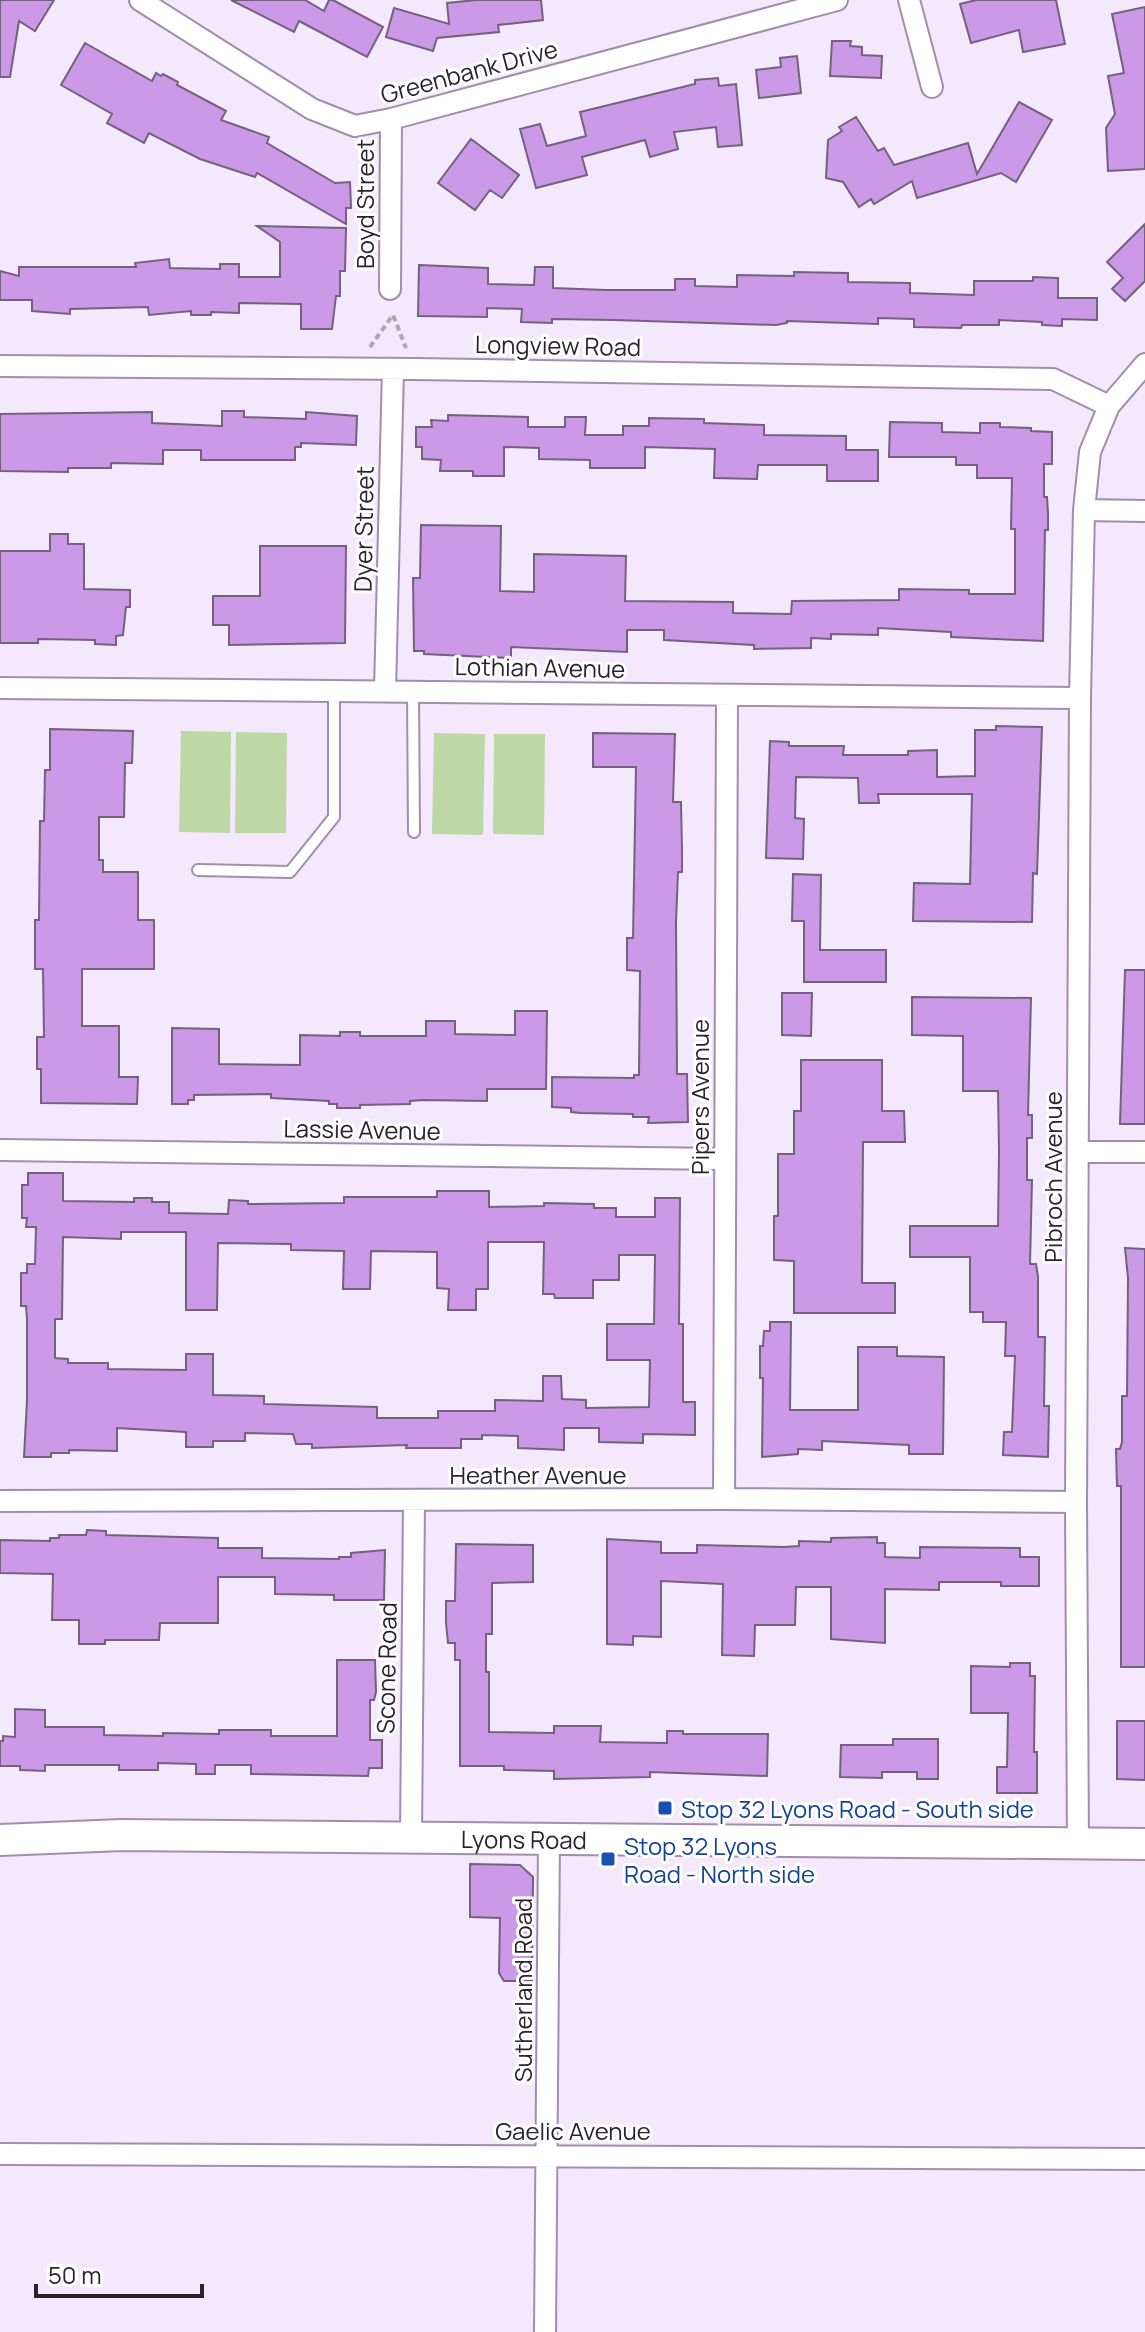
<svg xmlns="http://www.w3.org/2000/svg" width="1145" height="2332" font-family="Manrope,sans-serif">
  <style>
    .green { fill: #bdd7a5 }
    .building { fill: #cb99e7; stroke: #73617d; stroke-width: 2; fill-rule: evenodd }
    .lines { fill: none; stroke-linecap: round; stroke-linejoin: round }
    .lane-casing { stroke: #a18ead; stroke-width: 14 }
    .street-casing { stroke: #a18ead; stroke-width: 24 }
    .secondary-casing { stroke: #a18ead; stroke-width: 34 }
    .path { stroke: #afa4b5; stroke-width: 4; stroke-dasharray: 6 4; stroke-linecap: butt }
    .lane { stroke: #fff; stroke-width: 10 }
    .street { stroke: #fff; stroke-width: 20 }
    .secondary { stroke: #fff; stroke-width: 30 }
    .transit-dot { fill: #1a4fb4; stroke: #fff; stroke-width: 3 }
    .labels { text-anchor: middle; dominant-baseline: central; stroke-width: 6; stroke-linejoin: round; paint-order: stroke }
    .street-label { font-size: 24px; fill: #2a222e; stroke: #fff }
    .transit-label { font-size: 24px; fill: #164399; stroke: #fff; text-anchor: start }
  </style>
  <rect width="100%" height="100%" fill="#f4e8fc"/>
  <path class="green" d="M181,731L231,732L230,833L179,832Z
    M236,732L287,733L286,833H235Z
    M434,733L485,734L483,835L432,834Z
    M494,734H545L544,835L493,834Z"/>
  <path class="building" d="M0,0H54L35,31L19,21L10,77H0Z
    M231,0H305L324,11L329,0H333L383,27L367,57L299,21L294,32Z
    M476,0H541L543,20L498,25L499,32L437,38L433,51L386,37L394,8L449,24L447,3Z
    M976,0H1056L1065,44L1023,52L1019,30L971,43L960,4Z
    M1145,7V169L1108,171L1106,128L1115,114L1108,76L1124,73L1112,14Z
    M832,41H851L850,46L862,47V55L882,56L881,78L830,76Z
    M85,43L152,81L156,73L161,76L163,74L178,82L177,85L226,111L221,120L269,137L267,143L335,183L350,182L351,208H346V224L257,173L255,177L200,159L149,133L144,143L107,123L112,114L61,85Z
    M797,56L801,93L759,98L756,70L781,67L780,58Z
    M718,78L719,86L736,84L742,145L718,147L716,127L674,132L678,149L650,157L645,140L582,157L587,175L536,188L520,129L540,124L547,146L586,136L580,112L695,84V80Z
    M1019,102L1052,120L1016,182L1001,173L917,198L912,181L874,204L871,199L859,207L843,182L826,178L828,140L842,131L839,127L856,117L878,151L884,148L894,165L968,143L977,174Z
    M471,139L519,175L502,198L490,190L475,210L438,183Z
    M1145,224V281L1125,301L1112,289L1123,278L1107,262Z
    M257,226L346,228L345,271H340V296H336L332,329H301V304L239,303V313L211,312V315H191V311L149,315L148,307L70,309V314L32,311V300H0V271L19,276V267H136L135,263L169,259L170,268L220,269V264H239V277H280V242Z
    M419,265L488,268V284L534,285L535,267H553V288L606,290H675V279H695V286L737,287V275L794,276V272L848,273V282L910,283V293L974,295V281H1033V277L1058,278V298H1097V320L1062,319V326L1042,325V322L999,320V325H962L961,328L914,327V319L878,318V324L787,321V323L776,325L614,320L552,319V323L521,322L522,309L487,308V317L418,316Z
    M222,411H244V417L306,419V412L357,416L356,445L301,443V447H295V460H201V450H163V464L111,463V468H68V472L0,471V414L152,412V423L222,426Z
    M448,415L528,417V427H565V417H586L585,435H623V426H649V418L704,419V423L764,425V435L846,436V450H878V481H827V465H758L757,479L714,478L715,449L645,447V468H590V460L539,459V448L504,447V476H473V471H440L441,460L422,459V447H416V427H432L431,420L448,421Z
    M890,422L942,423V432L980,433V423H1000V427L1031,428V431L1052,432V464H1044V497H1047L1048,513V530H1045L1043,641L951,637V632L878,628V635L831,634V639L811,638V648L754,649V645L664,640V630H627V652L511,647V658L424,654V651H414L413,578H420L421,525L501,526L500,591L534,592V554L626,556L625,601L733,602V613L791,614L792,601L899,600V589L969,590V594H1015V529H1011L1012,478H977V465H956V457H889Z
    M50,534H68V544H84V589L130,590V607H126L123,635L116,636V645L95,644V640L38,639V643H0V551H50Z
    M260,546H346L345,643L229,645V625H213V596H260Z
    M996,726L1042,727L1037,874L1033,873L1032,922L913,921L914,883L970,884L972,794H878L879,803H859L858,778L796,777L795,818L804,819L803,859L766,858L770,741L789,742V746H844L843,755H908V751L937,750V777L975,776V730H996Z
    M50,729L133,731L132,763H125L124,817H99V860H103V872H138V920H154V969H82V1026H119V1077H138L137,1104L41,1103V1069H37V1037H44L43,969H35V920H39L40,821H44L45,770H50Z
    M593,733L675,734L673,802H681L682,850V872H678L676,922L677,1074H687L688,1122L648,1123L649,1117H633V1114L581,1113L571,1112V1108L552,1107V1077L634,1078V1075H639L640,971L627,970V938H633L636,767H593Z
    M793,874L821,875L820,950H886V982H804V921H792Z
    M1125,970H1145V1124H1120Z
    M782,993H812L811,1036L782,1035Z
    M912,997L1031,998L1028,1115H1032V1138H1027V1180H1032L1030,1264H1036L1038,1277V1337H1045L1044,1406H1049L1048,1457L1003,1455L1004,1432H1012L1015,1356H1005L1006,1322H983V1312H970V1257H910V1226H998L999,1152L998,1091H963V1036L912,1035Z
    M515,1011H547L546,1089H487V1101L424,1100L410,1101V1104L360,1105V1108H337V1104H329V1101L271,1098V1094L194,1095V1100H188V1104H172V1028L219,1029V1064L300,1065V1035L340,1036V1032H360V1036H426V1021H455V1034L515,1035Z
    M801,1060H882V1111H904L905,1142H863L862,1283H895V1313H794V1261L774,1260V1216H778V1154H794V1111H801Z
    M28,1173H63V1201L134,1202V1198H152V1202H169V1213L228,1214L229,1200L248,1201V1204L344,1203V1197H437V1191H489V1207L544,1206V1203L594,1204V1208H616V1217H655V1198H680L679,1324H683V1402H695V1435L643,1434V1443L599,1442V1428H564V1450L543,1449L518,1448V1436L482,1435V1439H461V1448H406L407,1445L312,1448V1444H296L293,1434L245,1433V1441H213V1447H186V1432L117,1428V1451L69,1450V1453H51V1457H24L27,1400V1319L26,1306H21V1273H27V1264H35L36,1227H26L27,1218H22V1185H28ZM121,1232H186V1310H217L218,1243L291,1244V1250L344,1251L343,1289H370L371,1251L437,1252V1288L449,1289L448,1310H476V1289H488V1242H544L543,1294H554L555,1298H593V1280H619V1255H655L654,1324H607V1360H650L649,1407L586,1408V1400L562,1399L561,1376H543V1401L495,1400V1411H438V1418H377V1407L264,1404V1396L213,1395V1354H186V1370L108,1369V1363H68V1359L55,1358V1319H62L63,1237L121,1239Z
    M1125,1248L1145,1249V1667H1121V1486H1117L1116,1449H1120L1122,1442V1396H1127L1128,1278Z
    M770,1322H791L790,1410H858V1347H897V1356L944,1357L943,1454H909V1445L822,1441V1450L798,1449V1454L762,1457L763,1378H760V1346H763L764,1331H770Z
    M87,1530L106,1531V1535L218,1538V1548H262V1558L339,1559V1557H351V1553L385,1550L384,1600H334V1595L275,1594V1577H218V1623H160L159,1640H105V1644H79V1620H52L53,1574L0,1573V1540L50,1541V1538H59V1535H86Z
    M877,1537V1543H885V1557L920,1558V1547L1020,1548V1557H1039V1586H1001V1582H939V1590L885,1589V1643L831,1639V1587H796L795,1625H755L754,1656L722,1655L723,1584L661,1581V1637L633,1636V1645L607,1644V1539L661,1542V1553H697V1545L784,1547L799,1546V1541L831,1542V1538Z
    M456,1544L533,1545V1582L492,1583V1634H486V1672H489V1732L554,1733V1726H601L600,1742L667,1743V1731H683V1734H768L767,1776L650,1772V1777L554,1779V1771L504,1770V1766H460V1660H455V1643H448L446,1623V1601H455Z
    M337,1660H375L376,1692L374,1700H370V1740H382V1768H369L368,1776L251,1774V1765H215V1774H196V1764L158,1763V1770H119V1765H45V1771L20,1770V1766H0V1741H3V1736L15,1737V1709L45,1710V1727H104V1735L163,1736V1733L219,1734V1730H271V1736H337Z
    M1010,1663H1030V1676H1035L1034,1752H1037V1793H997V1767H1007L1008,1713H971V1666L1010,1667Z
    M1117,1721H1145V1780L1117,1779Z
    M893,1739H938V1779H917V1772H882V1778L840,1777L841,1745H893Z
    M470,1864L520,1865L533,1877L532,1981H504L499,1973L500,1918L470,1917Z"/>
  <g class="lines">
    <defs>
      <path id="lane" d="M413,691L414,832
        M198,870L290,872L334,817V691"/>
      <path id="street" d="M140,0L312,109L355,126L391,119L837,0
        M909,0L932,87
        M390,289L391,119
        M0,366L415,369L1053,379L1109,406
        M1084,510L1145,511
        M0,688L1080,698
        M385,691L393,369
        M0,1150L724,1159
        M1079,1152H1145
        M724,1499L727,696
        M0,1501L724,1499L1076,1502
        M411,1837L414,1501
        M1078,1844L1076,1502L1080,698L1084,510L1090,452L1109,406L1145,364
        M0,2154L1145,2159
        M545,2332L549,1839"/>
      <g id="secondary">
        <path id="s1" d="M0,1840L122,1835L1145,1844"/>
      </g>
    </defs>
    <use href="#lane" class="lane-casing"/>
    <use href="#street" class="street-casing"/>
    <use href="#secondary" class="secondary-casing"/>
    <path class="path" d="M370,347L393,315L406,348"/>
    <use href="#lane" class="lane"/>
    <use href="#street" class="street"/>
    <use href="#secondary" class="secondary"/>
  </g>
  <g class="transit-dot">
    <rect x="657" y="1800" width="16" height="16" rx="4"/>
    <rect x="600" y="1851" width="16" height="16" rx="4"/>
  </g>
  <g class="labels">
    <g class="street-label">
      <text transform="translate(469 71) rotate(-15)">Greenbank Drive</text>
      <text transform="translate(364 204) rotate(-90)">Boyd Street</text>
      <text transform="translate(558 345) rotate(1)">Longview Road</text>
      <text transform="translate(363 529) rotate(-89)">Dyer Street</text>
      <text transform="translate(540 667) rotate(1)">Lothian Avenue</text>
      <text transform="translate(699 1097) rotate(-90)">Pipers Avenue</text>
      <text transform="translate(362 1129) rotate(1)">Lassie Avenue</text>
      <text transform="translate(1052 1177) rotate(-90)">Pibroch Avenue</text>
      <text x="538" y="1474">Heather Avenue</text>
      <text transform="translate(386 1668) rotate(-89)">Scone Road</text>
      <text stroke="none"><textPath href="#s1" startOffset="524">Lyons Road</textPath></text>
      <text transform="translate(522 1990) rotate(-90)">Sutherland Road</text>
      <text x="573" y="2130">Gaelic Avenue</text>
    </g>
    <g class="transit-label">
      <text x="681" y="1808">Stop 32 Lyons Road - South side</text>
      <text x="624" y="1845">Stop 32 Lyons<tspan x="624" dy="28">Road - North side</tspan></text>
    </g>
  </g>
  <path d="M36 2284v12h166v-12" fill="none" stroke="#2a222e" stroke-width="4"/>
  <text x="48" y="2284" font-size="24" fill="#2a222e" stroke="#ffffff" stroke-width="6" paint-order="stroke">50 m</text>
</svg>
